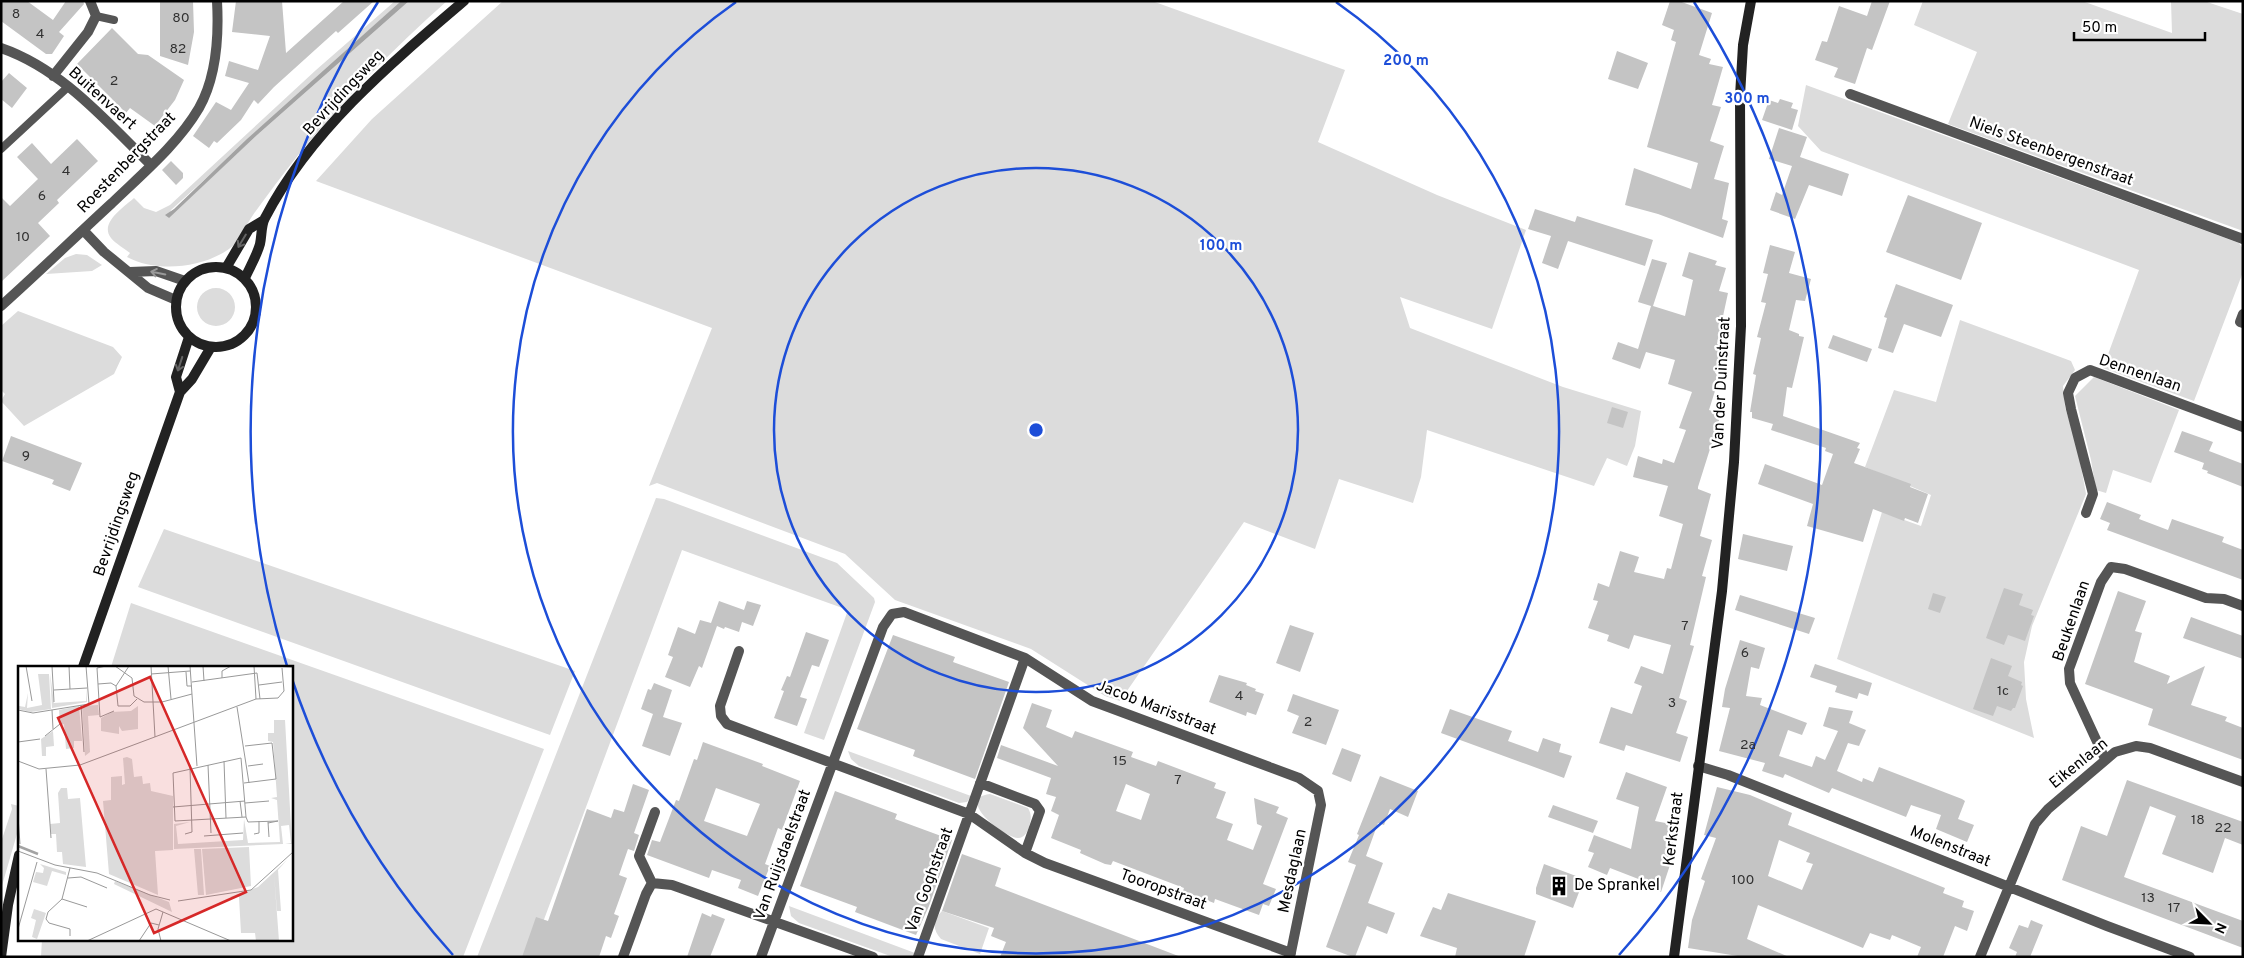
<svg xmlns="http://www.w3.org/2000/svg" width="2244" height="958" font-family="Overpass,sans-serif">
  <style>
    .green { fill: #dcdcdc }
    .water { fill: #a3a3a3 }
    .building { fill: #c4c4c4; fill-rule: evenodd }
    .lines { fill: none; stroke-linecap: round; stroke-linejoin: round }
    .lane { stroke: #555; stroke-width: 8 }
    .street { stroke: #555; stroke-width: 10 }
    .secondary { stroke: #222; stroke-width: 10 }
    .oneway { stroke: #646464 }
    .oneway2 { stroke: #999 }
    .ring { fill: none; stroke: #1d4ed8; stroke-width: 2.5 }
    .labels { text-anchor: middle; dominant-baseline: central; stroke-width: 4.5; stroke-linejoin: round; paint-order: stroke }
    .number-label { font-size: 14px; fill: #313131 }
    .street-label { font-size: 16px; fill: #000; stroke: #fff }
    .poi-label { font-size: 16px; fill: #000; stroke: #fff; text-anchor: start }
    .inset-river { fill: none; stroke: #a3a3a3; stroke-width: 2.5 }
    .inset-road { fill: none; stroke: #999; stroke-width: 1 }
    .view { fill: #d62828; fill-opacity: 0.15; stroke: #d62828; stroke-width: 2.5 }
    .inset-edge { fill: none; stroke: #000; stroke-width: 2.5 }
    .centre { fill: #1d4ed8; stroke: #fff; stroke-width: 2.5 }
    .ring-label { font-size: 15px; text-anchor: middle; font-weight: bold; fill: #1d4ed8; stroke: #fff; stroke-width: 4.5; stroke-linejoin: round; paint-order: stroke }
  </style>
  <rect width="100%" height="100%" fill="#fff"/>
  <path class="green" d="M395,1H401L171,210L168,218L256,136L409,1H447C393,49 345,98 299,154C283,174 268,194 253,215C246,225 239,242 229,249C202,268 157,273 127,257L130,253C124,248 116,244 111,238C99,223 124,207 134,198L144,208L156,212L170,205L316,70Z
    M503,1H1152L1345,70L1318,142L1437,195L1526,230L1492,329L1400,297L1410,328L1563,387L1641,411L1635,446L1627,466L1607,458L1594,486L1427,430L1421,477L1413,503L1339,479L1315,549L1244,522L1120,701L1105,696L1031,649L895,600L845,554L657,483L649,486L712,328L316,181L372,119Z
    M1923,1H2082L2172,33L2171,1H2204L2243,14V231L1948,124L1977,52L1914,25Z
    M1806,85L2239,243L2243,249V272L2194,401L2103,368L2139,270L1821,151L1798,126Z
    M76,254L87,255L102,265L92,271L46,274L65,258Z
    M197 307a19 19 0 1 1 38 0a19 19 0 1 1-38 0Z
    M18,311L113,347L122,357L114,374L24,426L1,401L5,394L1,390V326Z
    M1960,320L2071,361L2075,370L2063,386L2065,407L2078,450L2086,494L2032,626L2024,662L2026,699L2034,738L1837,659L1882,512L1921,526L1931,495L1865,467L1894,390L1936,402Z
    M2094,377L2179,410L2151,483L2113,470L2106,493L2096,490L2091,460L2075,396Z
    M656,498L664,499L837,563L874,598L875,602L824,740L804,733L848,610L682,550L530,957H477Z
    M164,529L575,671L550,735L138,587Z
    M131,603L544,749L463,957H41L42,939H291V667H111Z
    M848,751L971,796L967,802L959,803L859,766L851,759Z
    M990,794L1028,808C1032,815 1031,819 1029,827C1027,832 1025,837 1019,838C1007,840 953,798 990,794Z
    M11,804L19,806V827L1,889V842L12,809Z
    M789,906L915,953L912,957H893L799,923L791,916Z
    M942,911L989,928L980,954L941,939C932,929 933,920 942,911Z"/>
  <path class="water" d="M401,1H409L256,136L169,218L165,215L174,209L247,139Z"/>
  <path class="building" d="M1,1H27L53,20L66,1H83L84,4L59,32L64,36L52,54H46L1,21Z
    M160,1H193L194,32L188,65L160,56Z
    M236,1H282L286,53L344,1H374L338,33L336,31L274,87L258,104L254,100L241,120L217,143L214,141L209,148L193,136L216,102L231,110L249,83L225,76L229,61L258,70L270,36L232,32Z
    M1670,1H1679L1712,13L1699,55L1711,59L1709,64L1723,67L1712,105L1721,107L1710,141L1724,146L1714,179L1729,183L1722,219L1728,221L1723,238L1658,214L1625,205L1634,168L1691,189L1698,163L1647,147L1676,42L1671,40L1674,30L1662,25Z
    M1872,1H1890L1872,50L1867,48L1855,84L1834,77L1838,68L1815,60L1822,41L1827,42L1839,6L1867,16Z
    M112,28L138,54L148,55L184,80L175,100L155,126L130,108L126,113L77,64Z
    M1617,51L1648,63L1638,89L1608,79Z
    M9,73L27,88L12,108L1,99V82Z
    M1780,99L1793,103L1791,108L1798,110L1792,130L1762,120L1769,100L1778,103Z
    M1779,128L1807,137L1800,157L1849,174L1842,196L1809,185L1795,219L1770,210L1776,192L1782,195L1792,166L1769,159Z
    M77,139L98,161L57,200L59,203L38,223L50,236L1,282V197L10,206L38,179L17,157L32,143L51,164Z
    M171,161L183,173V178L176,185L162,170Z
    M1908,195L1982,223L1961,280L1886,252Z
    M1535,209L1575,222L1577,216L1653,240L1645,266L1568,241L1558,269L1542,263L1551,236L1528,229Z
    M1770,245L1795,252L1789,273L1811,279L1805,301L1796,300L1789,330L1799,334V336L1804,337L1792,388L1787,387L1783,416L1860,443L1857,448L1860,449L1854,463L1911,484L1910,487L1928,494L1918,523L1905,518L1904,521L1873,509L1863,542L1807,526L1813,504L1758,484L1765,464L1822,485L1833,454L1825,451L1826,448L1771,430L1773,424L1752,418V412H1750L1756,375L1753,374L1761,338L1757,337L1766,303L1761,302L1768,274L1763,273Z
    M1689,252L1717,261L1715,265L1726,268L1719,291L1728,293L1717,344L1723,345L1715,373L1720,375L1709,410L1721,414L1698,487V489L1711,494L1700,536L1712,540L1702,576L1706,577L1690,645L1694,646L1679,698L1687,701L1676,733L1688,737L1680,762L1626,745L1624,751L1599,743L1611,707L1632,714L1642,686L1634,683L1641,666L1663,674L1671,645L1634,635L1629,649L1607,641L1609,635L1588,628L1598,601L1593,600L1598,583L1609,587L1620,551L1639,557L1634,572L1664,579L1667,568L1671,569L1683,524L1659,516L1668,486L1633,477L1638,456L1662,464L1663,459L1674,463L1686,430L1679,428L1692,392L1668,384L1675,360L1646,352L1640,369L1612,359L1618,342L1638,349L1651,306L1638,302L1652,259L1667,263L1653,306L1685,316L1693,280L1682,276Z
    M1896,284L1953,305L1941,337L1904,324L1893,353L1878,348L1887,318L1884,317Z
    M1833,335L1872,349L1867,362L1828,348Z
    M1612,407L1628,412L1623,428L1607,423Z
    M2182,431L2213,442L2209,451L2243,464V487L2207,473L2208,471L2202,469L2204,463L2174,452Z
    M11,436L82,463L70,491L52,484L54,480L2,461Z
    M2107,502L2141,515L2139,519L2168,530L2172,519L2224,537L2222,542L2243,550V580L2107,530L2110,523L2100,519Z
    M1743,534L1793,546L1787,571L1738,559Z
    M2004,588L2023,594L2019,605L2033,610L2031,615L2034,616L2025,641L2008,635L2004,645L1986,638Z
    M2118,591L2146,601L2135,631L2142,633L2134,662L2170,676L2167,684L2205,666L2191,705L2227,717L2225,721L2243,728V760L2148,725L2153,709L2085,684Z
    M1933,593L1946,597L1940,613L1928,609Z
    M1740,595L1815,618L1809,634L1735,610Z
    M719,601L744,610L747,601L761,605L753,626L742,622L739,632L725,627L724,629L717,626L702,668L699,666L690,687L665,677L673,657L668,655L678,627L695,634L700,620L711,623Z
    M2191,617L2243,636V659L2183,638Z
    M1290,625L1314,633L1300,672L1276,663Z
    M806,632L829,640L819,667L812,665L800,697L807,699L797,726L774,718L784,691L781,690L787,676L790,677Z
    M893,635L955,657L953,662L1009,682L975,779L913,756L915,750L857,729Z
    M1740,640L1765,648L1759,669L1751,667L1746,696L1762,698L1760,705L1807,723L1802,735L1788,730L1779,756L1812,767L1816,756L1825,760L1838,731L1823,726L1829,707L1853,711L1849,723L1866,730L1859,746L1848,743L1837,771L1862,782L1863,778L1873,782L1879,767L1962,799L1965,801L1958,819L1974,825L1967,842L1936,829L1941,815L1911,805L1906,817L1832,788L1829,793L1785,774L1783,778L1762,771L1765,763L1719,751L1730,708L1722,707L1725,689Z
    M1991,658L2012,666L2008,676L2022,682L2021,685L2023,686L2015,708H2013L2011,711L1997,706L1993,716L1973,709Z
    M1815,664L1872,683L1868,696L1859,693L1857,699L1835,692L1837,686L1810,677Z
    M1219,675L1247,683L1246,685L1256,689L1255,691L1264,694L1256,715L1247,712L1246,716L1209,702Z
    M654,683L672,690L663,717L682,723L670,756L642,746L653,714L641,709L648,689L651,690Z
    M1293,694L1339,710L1326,745L1292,733L1299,716L1287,711Z
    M1032,703L1052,710L1046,727L1072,738L1075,731L1133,752L1131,757L1156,766L1158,761L1216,783L1214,788L1226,792L1216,818L1233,824L1227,840L1253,850L1262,826L1257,824L1254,798L1279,807L1276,813L1288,818L1263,884L1276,889L1269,906L1263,904L1259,915L1215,899L1214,903L1183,891L1184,888L1113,861L1111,865L1105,864L1080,853L1081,850L1051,838L1059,815L1051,811L1056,797L1046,794L1051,778L997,758L1001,745L1058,766L1023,728ZM1126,784L1150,794L1141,820L1116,811Z
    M1450,709L1512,731L1508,741L1538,752L1543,738L1561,744L1559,752L1572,756L1564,778L1441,733Z
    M703,742L763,764L762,766L800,781L782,830L778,828L765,864L770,866L758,896L738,888L741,880L712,870L709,878L647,855L652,840L660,842L676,800L679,801L694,759L697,760ZM716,788L760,804L747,836L704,821Z
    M1342,748L1361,755L1351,782L1332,774Z
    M1626,772L1667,787L1655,821L1676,825L1668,865H1670L1661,892L1639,885L1641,880L1610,868L1607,875L1588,867L1594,853L1588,851L1594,835L1631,849L1639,807L1616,799Z
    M1380,776L1418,791L1408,817L1390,809L1384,825L1378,823L1366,856L1383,863L1368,903L1395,913L1387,934L1367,926L1355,957H1353L1326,947L1356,865L1348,862L1359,835L1357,834Z
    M2127,780L2243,822V845L2225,838L2213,873L2162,854L2176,816L2150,806L2124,877L2243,921V948L2062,880L2081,826L2107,836Z
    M633,784L649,790L634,833L639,835L634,851L628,849L619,875L627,878L614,914L619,916L611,938L606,936L599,957H522L536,917L548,921L587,809L611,818L614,809L624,812Z
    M1717,787L1750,795L1792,813L1788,825L1945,888L1943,893L1964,901L1962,907L1974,911L1967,931L1955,926L1943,957H1917L1921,947L1892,935L1890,940L1870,933L1863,948L1758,905L1747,939L1789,957H1744L1688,948L1692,920L1705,881L1701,879L1716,838L1704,835ZM1779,840L1810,853L1806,862L1813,864L1802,890L1768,876Z
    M835,791L897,814L895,819L952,840L929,906L916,935L855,912L857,907L800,886Z
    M1553,805L1598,821L1593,833L1548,817Z
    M962,854L1001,868L995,886L1181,957H1000L1006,942L991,936L994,928L942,911Z
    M1544,864L1584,879L1573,908L1536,894V888Z
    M1448,893L1536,921L1524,957H1455L1457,948L1420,936L1433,907L1441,910Z
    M702,913L711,917L712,914L725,919L710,957H687Z
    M2031,920L2043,925L2030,957H2015L2017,952L2009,948L2019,925L2028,928Z"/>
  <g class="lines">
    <path class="lane" d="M96,16L114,20
      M1,149L69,86"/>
    <path class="street" d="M1,48C62,69 106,121 151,165
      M53,76L88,32L96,16L90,1
      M1850,94L2243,239
      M83,230L104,252L148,288L176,300
      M130,272L156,271L185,281
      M1,306C39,272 75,237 112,203C142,174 178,144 199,108C217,76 219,37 217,1
      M2243,314L2240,322L2243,323
      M2086,513L2093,494L2071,409L2068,393L2075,378L2090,370L2243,427
      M739,651L720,706L721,716L727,724L969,814L1025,853L1045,863L1291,953
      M2105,759L2070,683L2069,669L2101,582L2111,567L2125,569L2206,598L2224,599L2243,606
      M1698,766L1728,775L2107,926L2190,957
      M980,783L1035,804L1040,811L1025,853
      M652,883L672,885L873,957
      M652,883L639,856L655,812
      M623,957L646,894L652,883
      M761,957L883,627L892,614L904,612L1025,658L1092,701L1299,778L1318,791L1321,805L1290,957
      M918,957L1025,658
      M1980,957L2035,824L2048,809L2115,752L2136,746L2150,748L2243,782"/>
    <path class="secondary" d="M176 307a40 40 0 1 1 80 0a40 40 0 1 1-80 0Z
      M226,268L249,229L264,220
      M245,278C250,267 257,255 260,244C262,235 261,225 265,218C310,131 391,63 464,1
      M180,392L176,377L189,337
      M83,667L180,392L192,379L211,347
      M1,957L8,905L19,855
      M1674,957L1722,591L1734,462L1741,326L1740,96L1743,45L1751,1"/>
  </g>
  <defs><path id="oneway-shaft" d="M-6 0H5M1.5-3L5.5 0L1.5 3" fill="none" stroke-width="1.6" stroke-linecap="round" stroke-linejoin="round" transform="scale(1.25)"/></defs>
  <g class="oneway">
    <use href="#oneway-shaft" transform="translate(242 241) rotate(121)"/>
    <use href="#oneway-shaft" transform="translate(180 364) rotate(108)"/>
  </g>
  <use class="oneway2" href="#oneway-shaft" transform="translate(158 273) rotate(-169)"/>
  <g class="ring">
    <circle cx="1036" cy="430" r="262"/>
    <path d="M1336 2A523 523 0 1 1 736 2"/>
    <path d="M453 955A785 785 0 0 1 292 679M287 666A785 785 0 0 1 378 2M1694 2A785 785 0 0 1 1619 955"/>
  </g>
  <defs>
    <symbol id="building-bare" viewBox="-9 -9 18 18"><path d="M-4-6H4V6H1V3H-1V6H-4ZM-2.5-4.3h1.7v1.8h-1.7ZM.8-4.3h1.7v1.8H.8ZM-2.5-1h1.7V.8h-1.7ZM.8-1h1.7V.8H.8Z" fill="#000" stroke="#fff" stroke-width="2.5" paint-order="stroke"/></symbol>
  </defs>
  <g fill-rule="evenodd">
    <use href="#building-bare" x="1545" y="872" width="28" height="28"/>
  </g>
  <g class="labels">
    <g class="number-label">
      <text x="16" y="14">8</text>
      <text x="181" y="18">80</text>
      <text x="40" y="34">4</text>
      <text x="178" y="49">82</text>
      <text x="114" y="81">2</text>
      <text x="66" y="171">4</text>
      <text x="42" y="196">6</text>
      <text x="23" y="237">10</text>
      <text x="26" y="456">9</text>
      <text x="1685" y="626">7</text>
      <text x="1745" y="653">6</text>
      <text x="2003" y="691">1c</text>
      <text x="1239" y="696">4</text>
      <text x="1672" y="703">3</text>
      <text x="1308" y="722">2</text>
      <text x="1748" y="745">2a</text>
      <text x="1120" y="761">15</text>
      <text x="1178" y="780">7</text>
      <text x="2198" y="820">18</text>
      <text x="2223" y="828">22</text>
      <text x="1743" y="880">100</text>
      <text x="2148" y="898">13</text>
      <text x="2174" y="908">17</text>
    </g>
    <g class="street-label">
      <text transform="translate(344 93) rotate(-47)">Bevrijdingsweg</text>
      <text transform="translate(102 99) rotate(42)">Buitenvaert</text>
      <text transform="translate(2051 152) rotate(20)">Niels Steenbergenstraat</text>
      <text transform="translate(127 163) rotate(-46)">Roestenbergstraat</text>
      <text transform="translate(2140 374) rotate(19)">Dennenlaan</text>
      <text transform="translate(1722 383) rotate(-87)">Van der Duinstraat</text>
      <text transform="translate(117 524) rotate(-71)">Bevrijdingsweg</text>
      <text transform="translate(2072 621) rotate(-71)">Beukenlaan</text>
      <text transform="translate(1156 708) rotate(21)">Jacob Marisstraat</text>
      <text transform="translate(2079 764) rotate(-39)">Eikenlaan</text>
      <text transform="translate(1674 829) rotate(-83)">Kerkstraat</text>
      <text transform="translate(1950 847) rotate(22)">Molenstraat</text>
      <text transform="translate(783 855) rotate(-70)">Van Ruijsdaelstraat</text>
      <text transform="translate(1293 871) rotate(-78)">Mesdaglaan</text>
      <text transform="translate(930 880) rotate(-70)">Van Goghstraat</text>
      <text transform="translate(1163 890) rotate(20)">Tooropstraat</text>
    </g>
    <g class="poi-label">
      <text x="1574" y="886">De Sprankel</text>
    </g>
  </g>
  <g transform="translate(18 666)">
    <rect width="275" height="275" fill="#fff"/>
    <path d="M32,7L36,37L68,35V23L69,36L34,42ZM20,8H31L33,43L13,46L0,43V28L1,40L7,41L10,27L9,42L24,39ZM80,39L81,49L70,50L72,86L67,90L64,40ZM61,40L64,75H56V82L48,83L46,58L42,59L41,44ZM120,40V63L104,65L101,60V68L83,65V52L94,46L113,45ZM256,54H267L274,178H267L273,177L271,159L263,160L265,178L156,183V158L172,156L158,160L160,178L225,174L226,153L230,177L262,176L259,134L253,132L259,131L255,76L250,75V67H256ZM35,65L36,80L28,81V90H24L23,73ZM109,91L114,93L116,111L124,110L125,118L132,117L133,125L155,130V184L137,185L140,229L91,208L85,135L93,134V111L104,110V119L107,118L105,92ZM43,122H49L50,133L62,132L68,201L45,198L44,186H39L38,168H33L32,158L42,157L40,127ZM231,181L233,220L188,229L184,183ZM176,183H183L186,229H180ZM269,194L260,204L263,245H259L256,208L261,275H238L237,267H223L221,231H212L240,221ZM22,198L48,206V209L34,205L29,220L15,216L18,206L25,207L26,202ZM97,215L151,236L154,246L96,218ZM16,243L28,247L19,273L14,271L18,254L13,252Z" fill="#dcdcdc"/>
    <path class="inset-river" d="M0,180L20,188"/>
    <path class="inset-road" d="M8,0L14,35M34,0L36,36M51,0L52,23M88,0L79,2L82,51L96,45M97,0L114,12L116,30L126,36H144L174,28M111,0L98,20L100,40H112L119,33M133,0L137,71M150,0L153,33M172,0L179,100M185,0L186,15M236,0L238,33M256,0L275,1M168,6L169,20H174M133,8L172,5M204,12V5L213,0M174,16L239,7L242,33M80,18L93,17L98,20M241,19L264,16M36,24L69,22M63,39L66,86M219,41L231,117M0,44L15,47L71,38L68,0M34,44L35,63M27,70L42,58M0,76L22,73M223,92L228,151L157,155L155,107ZM0,95L21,103L62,99L238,33L260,32L266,25L264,2M206,95L208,152M190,99L193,167M230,100L245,98M28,103L33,172M226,117L258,113L254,77L227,80M222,135L224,151M227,137L251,135M155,141L227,135M0,151L2,178M228,151L230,156L260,155L250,157M250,156L251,171M167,168L174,166L172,102M236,168L241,167V155M186,170L225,167M0,185L37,199L79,207L132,229L152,234M52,202L44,233L30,246L28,253L31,257L52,263V270M50,212L63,211L89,222M44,233L69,241M160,235L233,224L275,186M0,263L19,196M69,275L138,243L213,275M121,275L133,257L141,259M143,275L140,263L145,246"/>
    <path class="view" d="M132,11L228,226L136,267L40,52Z"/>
    <rect width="275" height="275" class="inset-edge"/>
  </g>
  <circle cx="1036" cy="430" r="8" class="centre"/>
  <g class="ring-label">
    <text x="1406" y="65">200 m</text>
    <text x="1747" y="103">300 m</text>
    <text x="1221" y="250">100 m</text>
  </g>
  <rect width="2244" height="958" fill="none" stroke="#000000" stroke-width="5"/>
  <g transform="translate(2209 923) rotate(114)" stroke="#ffffff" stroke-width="4" paint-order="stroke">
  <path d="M0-4L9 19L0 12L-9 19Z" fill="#000000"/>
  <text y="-8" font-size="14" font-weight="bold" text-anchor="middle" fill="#000000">N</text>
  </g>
  <path d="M2074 32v8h131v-8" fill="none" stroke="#000000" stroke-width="2.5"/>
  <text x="2082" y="32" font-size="15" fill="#000000" stroke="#ffffff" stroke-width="4" paint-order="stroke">50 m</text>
</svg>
